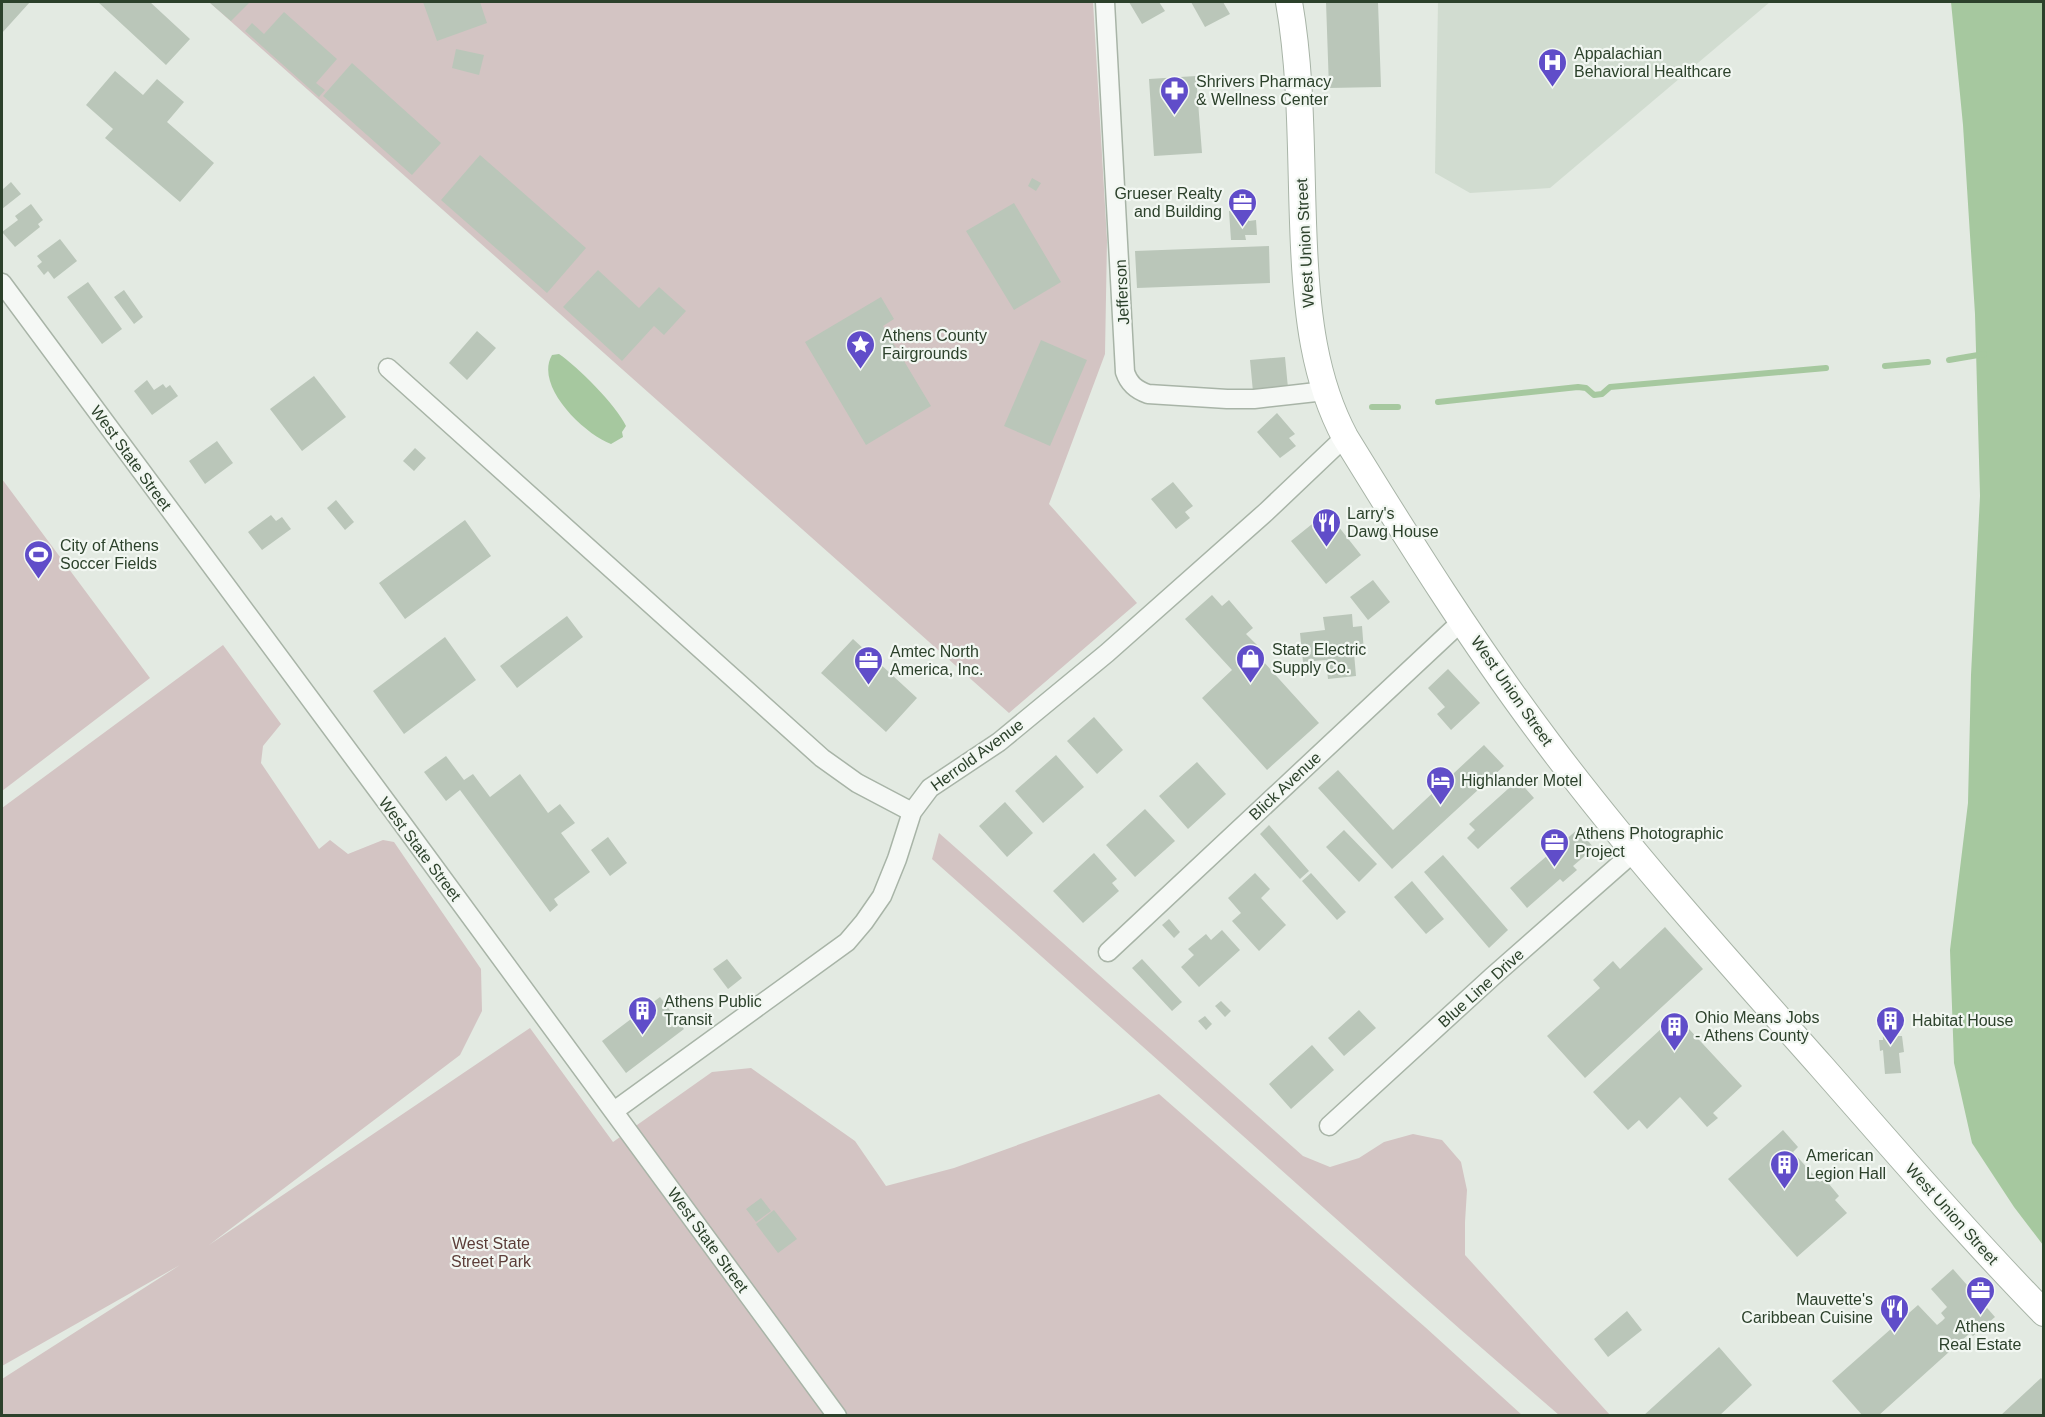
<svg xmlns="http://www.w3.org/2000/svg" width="2045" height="1417" font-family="Helvetica,sans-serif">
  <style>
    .built { fill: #d1dcd0 }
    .green { fill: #d3c4c3 }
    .water { fill: #a6c89f }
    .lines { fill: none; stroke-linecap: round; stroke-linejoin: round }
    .stream { stroke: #a6c89f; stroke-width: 6 }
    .building { fill: #bac6b9 }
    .minor-casing { stroke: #a8b4a7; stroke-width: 21 }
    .secondary-casing { stroke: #a8b4a7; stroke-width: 28 }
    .minor { stroke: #f5f8f5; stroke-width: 18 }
    .secondary { stroke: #fff; stroke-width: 26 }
    .labels { text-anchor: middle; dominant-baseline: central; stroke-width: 4.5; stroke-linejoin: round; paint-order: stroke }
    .poi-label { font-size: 16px; fill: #2c412b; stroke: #f2f7f2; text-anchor: start }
    .street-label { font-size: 16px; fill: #2c412b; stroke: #f2f7f2 }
    .park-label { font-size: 16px; fill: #5c3d38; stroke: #f2f7f2 }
  </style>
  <rect width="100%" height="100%" fill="#e3eae2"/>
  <path class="built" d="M1438,2H1770L1550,188L1470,193L1435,173Z"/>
  <path class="green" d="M209,2H1093L1107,240L1105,354L1049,504L1137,603L1009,713Z
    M2,479L150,678L2,791Z
    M223,645L281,724L263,746L261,763L319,849L330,840L348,854L383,840L394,842L481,969L482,1011L460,1055L209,1245L530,1028L613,1142L712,1072L751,1068L855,1141L886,1186L954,1168L1159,1094L1425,1327L1522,1415H2V1379L180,1265L2,1366V808Z
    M939,833L1303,1156L1330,1167L1359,1158L1384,1142L1413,1134L1442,1140L1461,1162L1467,1190L1465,1222V1255L1610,1415H1559L1461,1330L932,859Z"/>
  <path class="water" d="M1951,2H2043V1245L2014,1207L1972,1143L1954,1063L1950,950L1968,803L1971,675L1980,496L1975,314L1963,125Z
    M559,354C577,366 617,406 626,426L622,432L623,437L611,444C584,434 534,386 552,355Z"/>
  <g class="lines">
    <path class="stream" d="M1949,360L1984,354
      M1885,366L1928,362
      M1438,402L1578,387L1586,388L1594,395L1602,394L1610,387L1826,368
      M1372,407H1398"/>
  </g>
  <path class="building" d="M4,2H30L2,33V4Z
    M98,2H150L190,39L166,65Z
    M209,2H250L231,21Z
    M423,2H480L487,23L437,41Z
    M1129,2H1159L1165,11L1142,24Z
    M1191,2H1223L1230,14L1205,27Z
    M1326,2H1378L1381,87L1329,88Z
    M284,12L337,59L316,83L325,90L319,97L245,31L252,23L264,34Z
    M456,49L484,55L479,75L452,68Z
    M352,63L441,143L412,175L323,96Z
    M115,71L143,95L157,79L184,102L167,122L214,163L180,202L105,138L113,129L86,105Z
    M1196,76L1202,153L1154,156L1149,79Z
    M480,155L586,248L547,293L441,200Z
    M1032,178L1041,183L1036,191L1028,186Z
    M11,182L21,194L2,209V190Z
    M1014,203L1061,282L1014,310L966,231Z
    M31,204L43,220L38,224L40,227L15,247L2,232L18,220L15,216Z
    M1242,210L1243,214L1248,213L1249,221L1256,220L1257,235H1245L1246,240H1231L1229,211Z
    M60,239L77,261L54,279L48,271L44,275L37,266L42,262L37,256Z
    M1269,246L1270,283L1137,288L1135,251Z
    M598,270L639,308L659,287L686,311L664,335L654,326L622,361L563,307Z
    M88,282L122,329L102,344L67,297Z
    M124,290L143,317L134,324L114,297Z
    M881,297L894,319L883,326L931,406L866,445L805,342Z
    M477,331L496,348L467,380L449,363Z
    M1041,340L1087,360L1050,446L1004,426Z
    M1285,357L1288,388L1253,392L1250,360Z
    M314,376L346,417L302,451L270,409Z
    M147,380L154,390L163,384L166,388L170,385L178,396L152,415L134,391Z
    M1277,413L1295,434L1289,438L1296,446L1280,458L1257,432Z
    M217,441L233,463L205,484L189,461Z
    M415,448L426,458L414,471L403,461Z
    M1173,482L1193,506L1185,512L1190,518L1176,529L1151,499Z
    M336,500L354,522L345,530L327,508Z
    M1327,512L1361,555L1326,584L1291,541Z
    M271,515L276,521L282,517L291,529L262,550L248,532Z
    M465,520L491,556L405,619L379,583Z
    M1373,580L1390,602L1368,620L1350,597Z
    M1212,595L1222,606L1229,600L1253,628L1246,634L1257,645L1252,649L1319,723L1267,770L1202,698L1232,670L1185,619Z
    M1352,614L1353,627L1362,626L1364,652L1354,653L1356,676L1328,679L1326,660L1303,662L1300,633L1325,630L1323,617Z
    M567,616L583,637L517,688L500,666Z
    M445,637L476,680L404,734L373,691Z
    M853,639L917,698L886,732L821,673Z
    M1448,669L1480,703L1451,730L1437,714L1445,707L1428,688Z
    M1094,717L1123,750L1097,774L1067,741Z
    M1484,745L1504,766L1392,869L1318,788L1338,770L1393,830Z
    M1056,755L1084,787L1043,823L1015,791Z
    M446,756L464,780L473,774L490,797L520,774L548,813L560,804L575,823L561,833L590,872L554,899L558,905L550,912L460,790L446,801L424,772Z
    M1197,762L1226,794L1188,829L1159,796Z
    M1518,780L1534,798L1478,849L1467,838L1475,830L1469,824Z
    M1005,802L1033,833L1007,857L979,826Z
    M1145,809L1175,841L1135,877L1106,845Z
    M1269,825L1309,871L1300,879L1260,834Z
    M1578,829L1594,848L1573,866L1577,870L1563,882L1560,879L1527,908L1510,888Z
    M1344,830L1377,864L1359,882L1326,847Z
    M608,837L627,863L610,876L591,850Z
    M1094,853L1117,879L1112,883L1119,891L1083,923L1053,891Z
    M1443,855L1508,930L1489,948L1424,872Z
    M1255,873L1270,889L1261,898L1286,925L1259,951L1232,921L1241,913L1228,898Z
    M1311,873L1346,912L1337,920L1302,881Z
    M1412,881L1444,919L1426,934L1394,897Z
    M1169,919L1180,932L1174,938L1162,925Z
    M1665,927L1703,969L1585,1078L1547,1036L1600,988L1593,980L1613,961L1620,969Z
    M1222,930L1240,950L1199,987L1181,967L1194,955L1188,949L1206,934L1211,940Z
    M727,959L742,978L728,989L713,969Z
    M1142,959L1182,1002L1172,1011L1132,968Z
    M660,997L684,1029L626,1073L602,1041Z
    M1221,1001L1231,1011L1225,1017L1215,1006Z
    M1359,1010L1376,1028L1344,1056L1328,1038Z
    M1676,1015L1742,1086L1713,1113L1718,1118L1707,1127L1680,1097L1647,1129L1639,1120L1628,1130L1593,1092Z
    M1205,1016L1212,1024L1206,1030L1198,1021Z
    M1896,1021L1898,1036H1902L1904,1052L1899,1053L1901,1073L1885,1074L1883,1050L1880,1051L1879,1040H1883L1882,1022Z
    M1312,1045L1334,1070L1291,1109L1269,1084Z
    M1783,1130L1798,1147L1793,1152L1820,1182L1824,1178L1839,1196L1835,1200L1847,1213L1797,1257L1728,1179Z
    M761,1198L771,1211L756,1222L746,1209Z
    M774,1210L797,1239L778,1253L756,1224Z
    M1953,1269L1995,1317L1973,1336L1970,1333L1878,1416H1863L1832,1381L1918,1305L1937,1325L1942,1321L1945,1318L1941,1313L1947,1307L1931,1289Z
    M1627,1311L1642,1330L1608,1357L1594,1339Z
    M1719,1347L1752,1385L1719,1416H1643Z
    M2041,1378L2044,1381V1416H2000Z"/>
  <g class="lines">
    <defs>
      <path id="minor" d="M1105,2L1125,372C1129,384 1136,390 1148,394L1227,399H1254L1325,391
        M2,283L399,819L837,1416
        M388,368L822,758L857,783L912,812
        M1108,952L1462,621
        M614,1111L847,942L864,922L882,896L897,859L912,812L930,788L999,742L1107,653L1266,512L1345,437
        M1329,1126L1492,977L1635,851"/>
      <path id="secondary" d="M1289,2C1303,82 1300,165 1304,247C1307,313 1314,379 1345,437C1409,541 1474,645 1548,743C1632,855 1727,960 1821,1066C1894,1149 1966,1233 2044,1313"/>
    </defs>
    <use href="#minor" class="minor-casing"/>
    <use href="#secondary" class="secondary-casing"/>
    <use href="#minor" class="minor"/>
    <use href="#secondary" class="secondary"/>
  </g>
  <defs>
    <symbol id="hospital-pin" viewBox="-11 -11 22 30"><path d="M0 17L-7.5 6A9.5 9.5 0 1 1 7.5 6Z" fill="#604dc9" stroke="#f2f7f2"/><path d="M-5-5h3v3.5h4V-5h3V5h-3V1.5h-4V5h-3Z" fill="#fff"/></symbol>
    <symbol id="pharmacy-pin" viewBox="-11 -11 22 30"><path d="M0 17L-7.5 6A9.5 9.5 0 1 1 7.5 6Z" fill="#604dc9" stroke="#f2f7f2"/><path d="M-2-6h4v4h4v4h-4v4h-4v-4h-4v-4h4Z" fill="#fff"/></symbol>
    <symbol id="office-pin" viewBox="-11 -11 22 30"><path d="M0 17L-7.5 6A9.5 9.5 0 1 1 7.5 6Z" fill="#604dc9" stroke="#f2f7f2"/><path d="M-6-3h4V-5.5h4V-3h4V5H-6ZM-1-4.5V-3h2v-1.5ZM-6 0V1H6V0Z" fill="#fff"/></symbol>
    <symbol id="sight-pin" viewBox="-11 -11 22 30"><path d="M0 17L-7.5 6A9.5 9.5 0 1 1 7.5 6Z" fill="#604dc9" stroke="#f2f7f2"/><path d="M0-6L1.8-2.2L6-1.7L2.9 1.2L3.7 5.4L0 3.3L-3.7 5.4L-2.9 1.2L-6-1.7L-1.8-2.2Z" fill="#fff"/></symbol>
    <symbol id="restaurant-pin" viewBox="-11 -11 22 30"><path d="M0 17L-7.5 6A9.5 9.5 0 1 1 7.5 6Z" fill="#604dc9" stroke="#f2f7f2"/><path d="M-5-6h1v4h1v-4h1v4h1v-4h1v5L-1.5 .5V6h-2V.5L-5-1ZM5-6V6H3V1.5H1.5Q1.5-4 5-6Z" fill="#fff"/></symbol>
    <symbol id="stadium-pin" viewBox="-11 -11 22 30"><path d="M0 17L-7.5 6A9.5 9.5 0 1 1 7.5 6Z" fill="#604dc9" stroke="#f2f7f2"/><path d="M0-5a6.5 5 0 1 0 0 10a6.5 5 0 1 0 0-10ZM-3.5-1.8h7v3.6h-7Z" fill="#fff"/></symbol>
    <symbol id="shop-pin" viewBox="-11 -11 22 30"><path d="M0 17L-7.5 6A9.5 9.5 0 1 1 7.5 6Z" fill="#604dc9" stroke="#f2f7f2"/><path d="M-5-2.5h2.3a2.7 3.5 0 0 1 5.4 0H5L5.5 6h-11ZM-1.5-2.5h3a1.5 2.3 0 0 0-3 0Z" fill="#fff"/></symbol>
    <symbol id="hotel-pin" viewBox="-11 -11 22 30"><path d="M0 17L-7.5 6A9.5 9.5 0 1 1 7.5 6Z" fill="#604dc9" stroke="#f2f7f2"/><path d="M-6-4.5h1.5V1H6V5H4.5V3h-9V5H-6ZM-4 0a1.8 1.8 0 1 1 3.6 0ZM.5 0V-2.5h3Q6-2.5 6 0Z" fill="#fff"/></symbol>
    <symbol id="building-pin" viewBox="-11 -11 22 30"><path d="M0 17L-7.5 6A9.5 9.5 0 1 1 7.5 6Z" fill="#604dc9" stroke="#f2f7f2"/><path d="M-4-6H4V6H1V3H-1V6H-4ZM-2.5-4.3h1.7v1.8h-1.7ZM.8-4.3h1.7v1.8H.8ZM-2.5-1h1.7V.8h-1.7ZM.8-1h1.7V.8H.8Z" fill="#fff"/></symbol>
  </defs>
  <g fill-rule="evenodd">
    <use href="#hospital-pin" x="1536" y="46" width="33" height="45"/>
    <use href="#pharmacy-pin" x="1158" y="74" width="33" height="45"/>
    <use href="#office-pin" x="1226" y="186" width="33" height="45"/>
    <use href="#sight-pin" x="844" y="328" width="33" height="45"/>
    <use href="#restaurant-pin" x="1310" y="506" width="33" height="45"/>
    <use href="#stadium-pin" x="22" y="538" width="33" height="45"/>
    <use href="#shop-pin" x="1234" y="642" width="33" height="45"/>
    <use href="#office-pin" x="852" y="644" width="33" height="45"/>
    <use href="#hotel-pin" x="1424" y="764" width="33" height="45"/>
    <use href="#office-pin" x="1538" y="826" width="33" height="45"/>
    <use href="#building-pin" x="626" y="994" width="33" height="45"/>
    <use href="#building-pin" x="1874" y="1004" width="33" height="45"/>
    <use href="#building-pin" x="1658" y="1010" width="33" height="45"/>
    <use href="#building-pin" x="1768" y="1148" width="33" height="45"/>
    <use href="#office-pin" x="1964" y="1274" width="33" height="45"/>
    <use href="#restaurant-pin" x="1878" y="1292" width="33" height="45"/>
  </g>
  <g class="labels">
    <g class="poi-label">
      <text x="1574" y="53">Appalachian<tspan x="1574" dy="18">Behavioral Healthcare</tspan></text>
      <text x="1196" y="81">Shrivers Pharmacy<tspan x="1196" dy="18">&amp; Wellness Center</tspan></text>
      <text x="1222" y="193" text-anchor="end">Grueser Realty<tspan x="1222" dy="18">and Building</tspan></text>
      <text x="882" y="335">Athens County<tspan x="882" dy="18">Fairgrounds</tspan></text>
      <text x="1347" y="513">Larry's<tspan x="1347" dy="18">Dawg House</tspan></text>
      <text x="60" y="545">City of Athens<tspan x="60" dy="18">Soccer Fields</tspan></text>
      <text x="1272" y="649">State Electric<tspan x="1272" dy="18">Supply Co.</tspan></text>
      <text x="890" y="651">Amtec North<tspan x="890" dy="18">America, Inc.</tspan></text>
      <text x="1461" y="780">Highlander Motel</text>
      <text x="1575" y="833">Athens Photographic<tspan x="1575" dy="18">Project</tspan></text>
      <text x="664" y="1001">Athens Public<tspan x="664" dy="18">Transit</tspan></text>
      <text x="1695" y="1017">Ohio Means Jobs<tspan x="1695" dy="18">- Athens County</tspan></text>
      <text x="1912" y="1020">Habitat House</text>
      <text x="1806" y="1155">American<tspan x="1806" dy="18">Legion Hall</tspan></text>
      <text x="1873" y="1299" text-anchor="end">Mauvette's<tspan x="1873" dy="18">Caribbean Cuisine</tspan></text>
      <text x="1980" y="1326" text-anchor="middle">Athens<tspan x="1980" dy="18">Real Estate</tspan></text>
    </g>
    <g class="street-label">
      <text transform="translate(1305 243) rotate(-93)">West Union Street</text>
      <text transform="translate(1122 292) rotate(-93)">Jefferson</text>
      <text transform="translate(131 458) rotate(54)">West State Street</text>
      <text transform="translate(1512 691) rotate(55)">West Union Street</text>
      <text transform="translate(977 755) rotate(-36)">Herrold Avenue</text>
      <text transform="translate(1285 786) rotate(-43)">Blick Avenue</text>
      <text transform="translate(420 849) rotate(53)">West State Street</text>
      <text transform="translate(1481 988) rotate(-42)">Blue Line Drive</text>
      <text transform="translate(1952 1214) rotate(48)">West Union Street</text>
      <text transform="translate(708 1240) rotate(54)">West State Street</text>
    </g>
    <g class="park-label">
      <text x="491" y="1243">West State<tspan x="491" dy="18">Street Park</tspan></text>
    </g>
  </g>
  <rect width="2045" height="1417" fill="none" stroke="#2c412b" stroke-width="6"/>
</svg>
